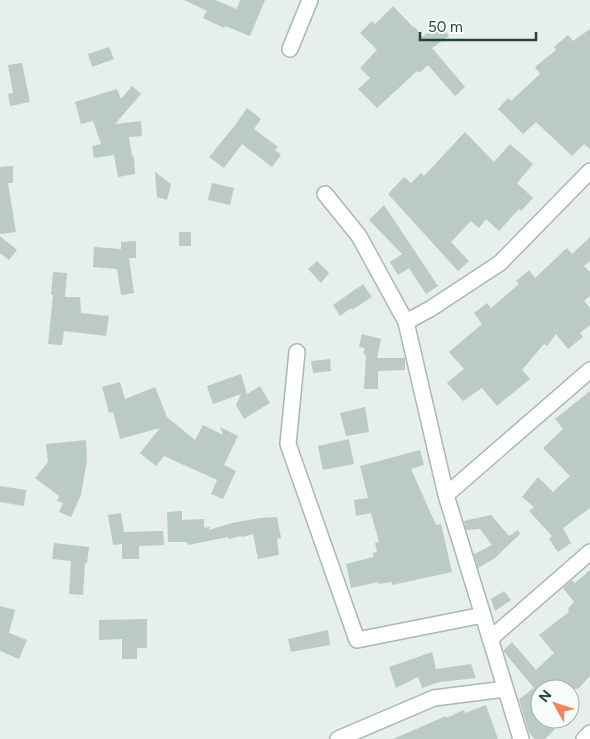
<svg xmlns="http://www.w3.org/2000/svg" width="590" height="739" font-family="Figtree,sans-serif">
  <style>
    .building { fill: #bbcac4 }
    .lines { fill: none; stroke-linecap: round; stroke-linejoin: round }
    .minor-casing { stroke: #a8b8b2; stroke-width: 18 }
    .minor { stroke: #fff; stroke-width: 15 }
  </style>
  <rect width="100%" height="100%" fill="#e6efeb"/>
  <path class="building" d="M184,0H215L237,9L240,0H265L250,36L225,26L224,28L203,18L207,11Z
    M393,6L414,28L415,27L422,37L440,24L449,36L432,48L465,87L455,96L428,65L419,73L417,71L377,108L358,89L370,78L360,68L377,50L360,33L372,21L375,24Z
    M590,29V149L584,144L572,156L536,122L523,134L498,109L508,98L511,101L540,74L535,67L556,50L554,47L568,35L573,41Z
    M109,47L114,59L92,67L88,54Z
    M22,63L30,102L10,106L8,94L13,93L8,65Z
    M132,86L141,94L115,124L141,121L142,136L129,137L132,155L134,157L135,174L118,177L114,155L94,158L92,146L101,144L93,121L81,124L75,102L117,89L121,99Z
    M247,108L261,119L254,129L278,147L275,150L281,155L272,167L242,144L224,168L209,157L236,124Z
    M465,132L494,162L510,144L533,164L517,183L533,198L521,211L519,209L499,231L486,219L479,228L471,221L451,242L469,261L458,271L388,194L404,177L411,183L421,173L424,176Z
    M13,166V183H8L16,232L0,234V167Z
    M155,172L171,184L167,200L157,197Z
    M212,183L234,188L230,205L208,200Z
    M384,205L438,286L426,294L409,268L398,275L390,262L402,254L369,220Z
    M179,232H191V246H179Z
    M0,236L17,250L9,260L0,253Z
    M590,237V261L584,266L590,272V296L584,301L590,308V325L580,333L583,337L568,349L556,334L547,346L544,344L522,370L530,379L497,406L482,388L463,401L447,383L464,369L449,352L482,324L474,313L487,303L491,308L519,284L516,281L529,270L535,278L567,248L572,254Z
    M136,241V258H129L134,293L121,295L117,269L93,267L94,247L121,249V242Z
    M317,261L329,273L321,283L308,269Z
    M53,272L67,273L65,297H80L81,313L109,316L106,336L64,331L62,345L48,344L53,295H51Z
    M363,284L372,297L352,310L351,308L340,316L333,305Z
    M362,334L381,339L377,358H405V370L378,371V389H364L366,355L363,354L365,348L359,347Z
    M330,359L331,371L313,373L311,361Z
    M241,374L247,394L260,386L270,403L244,419L236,405L241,394L213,404L207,386Z
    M120,382L125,399L155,387L167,417L195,440L203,425L223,435L220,427L238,436L224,465L236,471L223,499L211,494L217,480L164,456L156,466L140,453L160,428L120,439L113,412L109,413L102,387Z
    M590,391V508L563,528L571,543L558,552L549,539L552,536L529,511L534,507L522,497L538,477L553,492L570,476L543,448L563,429L555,419Z
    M365,407L369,432L346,436L340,413Z
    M349,439L354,464L323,470L318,446Z
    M86,440L87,460L81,495L71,517L59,512L63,503L57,501L59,496L35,478L48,462L46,444Z
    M420,450L424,465L411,469L436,525L441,524L452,572L392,585V582L378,584V582L351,588L346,564L373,557V553L377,552L375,543L379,542L371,513L356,516L354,500L368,498L360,466Z
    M0,486L26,490L24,506L0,502Z
    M182,511V520L204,519V528L210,527L209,530L232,523L260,518L277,517L281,538L277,539L279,555L258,559L253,534L242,537L241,536L229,539L228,537L188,545L187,542H168L167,512Z
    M121,513L124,532L163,531L164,545L139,546V559H122V544L113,545L108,515Z
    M491,515L509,536L518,530L520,534L495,558L478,568L474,554L492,545L480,529L466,530L464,521Z
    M54,543L89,547L87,563H85L83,595L69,594L71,561L52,559Z
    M590,570V676L578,689H540V719H544L555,729L545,739H535L529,733L519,699L534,688L504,652V650L512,642L536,670L554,653L539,635L569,612L568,609L574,602L563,588L572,580L575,583Z
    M504,591L511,600L495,611L491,599Z
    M0,606L15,610L9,633L27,640L19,659L0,651Z
    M147,619V648H137V659H122V639L99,640V620Z
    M328,630L330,645L291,652L288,639Z
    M432,652L436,669L471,664L476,678L440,682L422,688L418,677L396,688L389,667Z
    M486,705L498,739H393L446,716V718L464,710L465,713Z"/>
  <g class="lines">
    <defs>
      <path id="minor" d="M290,49L310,0
        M325,194L359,236L406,322L446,495L521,739
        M406,322L430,309L500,263L590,171
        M297,352L288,444L357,640L483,615
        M446,495L590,370
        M490,639L590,552
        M338,739L434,698L505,689
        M584,739L590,733"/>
    </defs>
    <use href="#minor" class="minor-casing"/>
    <use href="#minor" class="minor"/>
  </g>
  <g transform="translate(555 704) rotate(309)"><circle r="24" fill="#f7fbf9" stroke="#a3b1ad"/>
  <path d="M0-4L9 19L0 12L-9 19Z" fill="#f4845f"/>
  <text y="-8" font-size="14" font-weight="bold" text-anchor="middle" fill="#24423a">N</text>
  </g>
  <path d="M420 32v8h116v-8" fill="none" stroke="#24423a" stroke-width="2.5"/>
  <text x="428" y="32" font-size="15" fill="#24423a" stroke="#f7fbf9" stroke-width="4" paint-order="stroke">50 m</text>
</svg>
